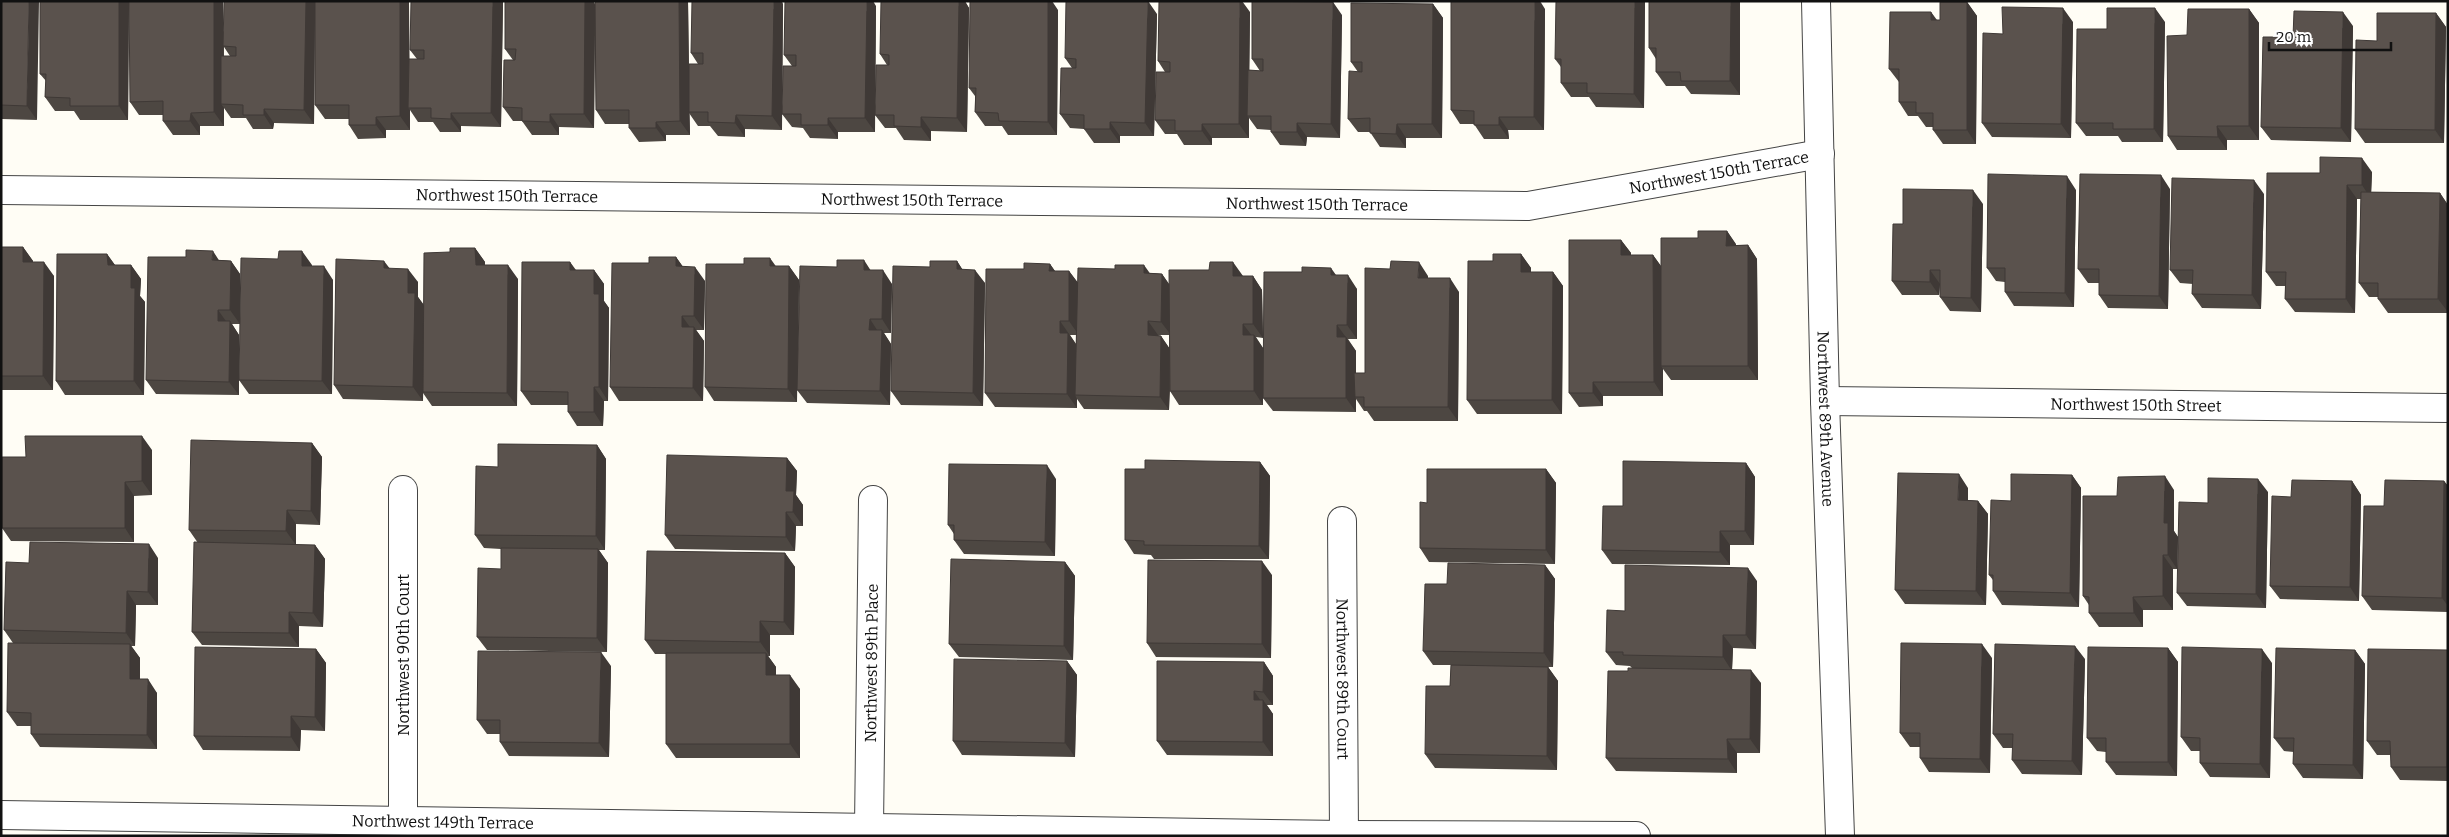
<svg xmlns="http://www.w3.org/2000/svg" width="2449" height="837" font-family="Bitter,serif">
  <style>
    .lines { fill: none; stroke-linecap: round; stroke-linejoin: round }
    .minor-casing { stroke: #444; stroke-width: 30 }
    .tertiary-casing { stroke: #444; stroke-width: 30 }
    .minor { stroke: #fff; stroke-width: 28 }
    .tertiary { stroke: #fff; stroke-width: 28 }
    .wall { fill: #4d4742; fill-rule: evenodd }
    .shaded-wall { fill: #3f3936 }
    .building { fill: #5a524d; stroke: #3f3936 }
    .labels { text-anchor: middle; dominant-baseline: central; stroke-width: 5; stroke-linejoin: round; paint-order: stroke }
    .street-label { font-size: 16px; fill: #111; stroke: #fff }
  </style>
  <rect width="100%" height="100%" fill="#fffdf5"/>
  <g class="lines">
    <defs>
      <g id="minor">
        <path id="s1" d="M1,190L1528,206L1820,154"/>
        <path id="s2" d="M1825,401L2448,408"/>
        <path id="s3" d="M1342,521L1344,835"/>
        <path id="s4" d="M1,815L1344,835L1636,836"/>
        <path d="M403,820V490"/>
        <path id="s5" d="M869,827L873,500"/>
      </g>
      <g id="tertiary">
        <path id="s6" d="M1816,1L1825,401L1840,836"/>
      </g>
    </defs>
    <use href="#minor" class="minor-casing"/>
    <use href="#tertiary" class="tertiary-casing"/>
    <use href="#minor" class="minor"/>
    <use href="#tertiary" class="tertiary"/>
  </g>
  <path class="wall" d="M1,1L37,120L2,119V128H1Z
    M129,1L128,120H80L74,111H55L45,97L46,81L40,74Z
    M224,1H409V59H417L410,50L503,1L501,127L461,126V132H440L433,122H418L410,110V130H386V138L358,139L349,125V119H325L315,105V21L314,124L274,123L273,129H253L246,118H231L224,108V126H200V135H173L163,121V115H139L130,102L224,31ZM224,47L230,56H224Z
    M505,1H593L595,4V1H688L689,83L698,64L691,53L783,4L782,107L792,66L784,55L876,6L875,106L887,65L880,54L965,2L969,8L967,132L931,131V141L904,140L896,128H885L875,115V132H838V139L810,138L803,128L792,127L782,114V130L745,129V137L718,136L710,126H698L689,113L690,135H666V141L639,142L629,128V124H605L596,110L595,33L594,128L559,127V135H532L522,121H513L503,107L513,60L505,49Z
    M1645,1L1644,108L1596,107L1589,97H1571L1561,83V67L1555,59Z
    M1740,1V95L1691,94L1685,86H1666L1656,72V59L1649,48Z
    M1967,2L1977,16L1976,144H1943L1933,130V127H1926L1918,116H1908L1899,102V82L1889,69L1931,12L1937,20H1940Z
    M1433,4L1443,18L1442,138H1406V148L1380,147L1370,132H1358L1348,119L1358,72L1351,62Z
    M1545,9L1544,130H1508L1509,139H1484L1474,124H1460L1451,110Z
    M2249,9L2259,23V140H2227V150H2177L2168,136L2187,35Z
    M1058,10L1057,135H1008L1002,126H985L975,112V96L969,88Z
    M1250,12L1249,70L1260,71L1252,59L1342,15L1340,138L1307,137L1306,146L1280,145L1271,132V130L1257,129L1249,118V138H1212V145H1184L1177,134H1165L1155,120L1165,72L1158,61Z
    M2436,13L2446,27L2444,143H2365L2355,129L2377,41Z
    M1157,14L1154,136H1120V143H1094L1084,129L1070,128L1060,114L1072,68L1065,58Z
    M2073,22L2071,138L1992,137L1982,123L2003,34Z
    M2165,22L2163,142H2122L2118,136H2086L2076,123L2107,29Z
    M2353,26L2351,142L2271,140L2261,127L2293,37Z
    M2372,172L2371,192L2440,193L2448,205V313H2388L2378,299V297H2369L2359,283L2361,199H2357L2355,313L2295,312L2285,299V286H2276L2266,272L2320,173Z
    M2170,189L2168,309L2108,308L2099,295V283H2088L2078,269Z
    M2076,190L2074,307L2014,306L2005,292V282L1996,281L1987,268Z
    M2264,194L2261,309L2202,308L2192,294L2193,284L2180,283L2170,270Z
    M1983,204L1981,312L1950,311L1940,297V284L1939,295H1902L1892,281L1903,224Z
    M1727,231L1736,245H1748L1757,259L1758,380H1671L1663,369V396H1603V406L1579,407L1569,393L1621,240L1631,253V255H1653L1661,266L1698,238Z
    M1,247H23L33,261V262L54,276L53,390H1Z
    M475,248L485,262V265L518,279L517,406H432L423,393V401L343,399L334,385L389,268L418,282V297L424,305L450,252Z
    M107,254L115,265H131L141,279L140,296L145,302L144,395H65L56,381Z
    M1521,254L1531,268V272H1553L1563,286L1562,414H1477L1467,400L1493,261Z
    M676,257L683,267L705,281L704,330H696L704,341L703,401H619L610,387L649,263Z
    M219,260L231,261L240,274V324H232L239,335V395L156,394L146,380Z
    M957,261L962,269L985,283L983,406L901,405L891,391L930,267Z
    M570,262L576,270H594L604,284V301L609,308L608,401H604L603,426H577L568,412V405H531L521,391Z
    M1050,264L1055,271H1069L1077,282L1150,273L1162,274L1169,284L1243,276H1253L1262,290L1263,338L1256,337L1263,348L1336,275L1357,289V339H1348L1356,351V373H1365L1428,276V278L1459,292L1458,421H1374L1367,411H1364L1356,399V412L1273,411L1263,398V405H1179L1170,391L1169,410L1084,409L1077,399V408L995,407L985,393L1024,269ZM1070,335H1076V344ZM1158,335H1169V348L1161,336Z
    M312,265V266L333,280L332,394H249L239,380Z
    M776,266H789L799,280L798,379L870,270L892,284L891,333H884L891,344L890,405L807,403L797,390V402L714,401L705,387Z
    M312,443L322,457L320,525L296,524V545H315L325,559L323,627L299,626V647L202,645L192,632L198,543L189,530Z
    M597,445L606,459L605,550H599L608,563L607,652L487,650L477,637L501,569V549L484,548L475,535L498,467Z
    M152,450V495L134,496V542L11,541L2,528L26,457Z
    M787,458L797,471L796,495L803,505V526H796L795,551L675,549L665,535Z
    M1260,462L1270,476L1269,559H1154L1151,555L1134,554L1125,540L1145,469Z
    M1746,463L1755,477L1754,545H1730V565L1612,564L1602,550L1623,506Z
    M1546,469L1556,483L1555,564L1429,562L1420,548L1427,503Z
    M2072,475L2081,488L2079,607L2002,605L1993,591V580L1989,575L2011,501Z
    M1056,479L1055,556L964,554L954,540V534L948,525Z
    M2352,481L2361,495L2359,601L2280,599L2270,586L2291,497Z
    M2444,481L2448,486V612L2372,610L2362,596Z
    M1968,488V500L1978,501L1988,514L1986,605L1905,604L1895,590Z
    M2174,490V531L2178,537L2177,569H2173V610H2143V627H2099L2089,613V605L2083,596L2117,496Z
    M2268,492L2266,608L2187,606L2177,593L2208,503Z
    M785,553L795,567L794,635H770V656H768L776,667V675L800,689V758H676L666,744V654H655L645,640Z
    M158,558V605H136L135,646H131L140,658V679L157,693V749L40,747L31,734V726H17L7,712L13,643L4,630L29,563Z
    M1065,562L1075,576L1073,660L959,657L949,644Z
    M1545,565L1555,579L1553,667H1548L1558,681L1557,770L1435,768L1425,754L1450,686L1451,665H1433L1423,651Z
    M1272,575L1271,658L1156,657L1147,643Z
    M1757,581L1756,649L1733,648L1732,669L1761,683L1760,753H1737V773L1616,771L1606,758L1628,671L1632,668L1630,666L1616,665L1606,652L1625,611Z
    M2168,648L2178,662L2177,776L2116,775L2106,762V752L2097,751L2087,738Z
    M316,649L326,663L325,731L301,730L300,751L203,750L194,736Z
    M2355,650L2365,664L2363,779L2303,778L2293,764L2294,752L2284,751L2274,738Z
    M2448,650V781L2400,780L2391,767V755H2377L2367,741Z
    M1992,658L1990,773L1929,772L1920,758V747H1910L1900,733Z
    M2085,659L2082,775L2022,774L2012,760L2013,748H2003L1993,734Z
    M1067,661L1077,675L1075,757L962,755L953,741Z
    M1264,662L1273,676V705H1267L1273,714V756L1167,755L1157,741Z
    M2272,663L2270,778L2210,777L2200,763V751H2191L2181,737Z
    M611,666L609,757L509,756L500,742V734H487L477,720Z"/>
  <path class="shaded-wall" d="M29,1H39L37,120L27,106Z
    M119,1H129L128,120L119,106Z
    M214,1H223L224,104H221L224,108V126L214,112Z
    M306,1H315L314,124L304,110Z
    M400,1H409L410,108H408L410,110V130L400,116Z
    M493,1H503L501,127L491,113Z
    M585,1H593L595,5L594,128L584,114Z
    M679,1H688L690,135L680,121Z
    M774,1H782L783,4L782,130L772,116Z
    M867,1H873L876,6L875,132L865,118Z
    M959,1H965L969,8L967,132L957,118Z
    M1048,1H1052L1058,10L1057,135L1048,122Z
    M1148,1L1157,14L1154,136L1145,123Z
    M1240,1H1242L1250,12L1249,116H1247L1249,118V138L1239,124Z
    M1535,1H1540L1545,9L1544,130L1534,117Z
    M1635,1H1645L1644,108L1634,94Z
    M1731,1H1740V95L1730,81Z
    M1333,2L1342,15L1340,138L1331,124Z
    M1967,2L1977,16L1976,144L1967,130Z
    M1433,4L1443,18L1442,138L1432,124Z
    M2063,8L2073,22L2071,138L2061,124Z
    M2155,8L2165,22L2163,142L2154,129Z
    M2249,9L2259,23V140L2249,126Z
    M1931,12L1940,26L1931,20Z
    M2343,12L2353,26L2351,142L2341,128Z
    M2436,13L2446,27L2444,143L2435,130Z
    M264,109L274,123L273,129L264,115Z
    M191,113L200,126V135L190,121Z
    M451,113L461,126V132L451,119Z
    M550,114L559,127V135L550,122Z
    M736,115L745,129V137L735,123Z
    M1,117L2,119V128L1,126Z
    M376,117L386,130V138L376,125Z
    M921,117L931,131V141L921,127Z
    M1499,117L1508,130L1509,139L1499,125Z
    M828,118L838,132V139L828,125Z
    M656,122L666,135V141L656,128Z
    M1110,122L1120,136V143L1110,129Z
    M1297,123L1307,137L1306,146L1297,132Z
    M1202,124L1212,138V145L1202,131Z
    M1397,124L1406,138V148L1396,134Z
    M2217,126L2227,140V150L2218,137Z
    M2362,158L2372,172L2371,199L2362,185Z
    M2161,175L2170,189L2168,309L2159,296Z
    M2067,176L2076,190L2074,307L2065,293Z
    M2254,180L2264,194L2261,309L2252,295Z
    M2347,185L2357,199L2355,313L2346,299Z
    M1973,190L1983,204L1981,312L1971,298Z
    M2440,193L2448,205V312L2438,299Z
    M1727,231L1736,244V259L1726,246Z
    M1621,240L1631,253V268L1621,255Z
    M1748,245L1757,259L1758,380L1748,366Z
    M23,247L33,261V276L23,262Z
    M475,248L485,262V279L476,265Z
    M213,251L222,265L212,260Z
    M302,251L312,265V280L302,266Z
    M107,254L117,268L108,265Z
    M1521,254L1531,268V286L1521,272Z
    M1653,255L1663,269L1661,366L1663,369V396L1654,382Z
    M676,257L686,271L676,266Z
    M770,258L780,272L770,266Z
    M864,260L873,274L864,270Z
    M231,261L240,274V324L230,310Z
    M384,261L394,274L384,268Z
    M957,261L966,275L957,269Z
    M44,262L54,276L53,390L43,376Z
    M570,262L579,276L570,270Z
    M1233,262L1243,276H1233Z
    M1419,262L1428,276V292L1418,278Z
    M1050,264L1059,277L1049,271Z
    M131,265L141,279L140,296L145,302L144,395L134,381L131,288Z
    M508,265L518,279L517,406L507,393Z
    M1144,265L1154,279L1144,273Z
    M324,266L333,280L332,394L322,381Z
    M789,266L799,280L797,402L788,389Z
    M695,267L705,281L704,330L694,316Z
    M1331,268L1341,282L1331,275Z
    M408,269L418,282V297L425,307L423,401L413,387L408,293Z
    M594,270L604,284V301L609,308L608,401L599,387L594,294Z
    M883,270L892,284L891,333L882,319Z
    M975,270L985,283L983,406L973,393Z
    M1930,270L1940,284L1939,295L1930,282Z
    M1069,271L1079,284L1078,334L1069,321Z
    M1553,272L1563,286L1562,414L1552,400Z
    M1162,274L1171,287V335L1161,322Z
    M1348,275L1357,289V339L1347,325Z
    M1253,276L1262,290L1263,338L1253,324Z
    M1450,278L1459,292L1458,421L1448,407Z
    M218,310L228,324L218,321Z
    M682,316L692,330L682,327Z
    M870,319L879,333L869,330Z
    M230,321L239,335V395L229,382Z
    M1060,321L1078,347L1075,395L1077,399V408L1067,394L1060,333Z
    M1148,321L1158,335V349L1148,335Z
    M1243,324L1253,337L1243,335Z
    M1337,325L1356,351V397H1355L1356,399V412L1346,398L1337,337Z
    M694,327L704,341L703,401L693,388Z
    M882,330L891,344L890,405L880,391Z
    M1254,335L1263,348V405L1254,391Z
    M1161,336L1170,349L1169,410L1160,397Z
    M1593,382L1603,396V406L1593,393Z
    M594,387L604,401L603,426L594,412Z
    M142,436L152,450V495L142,481Z
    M312,443L322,457L320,525L311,511Z
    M597,445L606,459L605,550L596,536Z
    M787,458L797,471L796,495L803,505V526L793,512L786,491Z
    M1260,462L1270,476L1269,559L1259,546Z
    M1746,463L1755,477L1754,545L1745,531Z
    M1047,465L1056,479L1055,556L1045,542Z
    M1546,469L1556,483L1555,564L1546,550Z
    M1959,474L1968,488V514L1958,500Z
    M2072,475L2081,488L2079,607L2070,593Z
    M2165,476L2174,490V531L2178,537L2177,569L2168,555L2164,523Z
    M2258,479L2268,492L2266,608L2256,594Z
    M2352,481L2361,495L2359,601L2350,587Z
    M2444,481L2448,486V606L2442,598Z
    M125,482L134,496V542L125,528Z
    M1978,501L1988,514L1986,605L1976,591Z
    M287,510L296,524V545L286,531Z
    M786,512L796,526L795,551L786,537Z
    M1720,531L1730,545V565L1720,552Z
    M149,544L158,558V605L148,592Z
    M315,545L325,559L323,627L313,613Z
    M598,549L608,563L607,652L597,638Z
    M785,553L795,567L794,635L784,622Z
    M2163,555L2173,569V610L2163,596Z
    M1262,561L1272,575L1271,658L1262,644Z
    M1065,562L1075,576L1073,660L1064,646Z
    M1545,565L1555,579L1553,667L1544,653Z
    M1748,568L1757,581L1756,649L1746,635Z
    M127,591L136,605L135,646L126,633Z
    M2133,597L2143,610V627L2134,613Z
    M289,612L299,626V647L289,633Z
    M760,621L770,635V656L760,642Z
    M1723,635L1733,648L1732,671L1723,657Z
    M130,644L140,658V692L130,679Z
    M1982,644L1992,658L1990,773L1980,759Z
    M2075,646L2085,659L2082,775L2072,761Z
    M2168,648L2178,662L2177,776L2168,762Z
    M316,649L326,663L325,731L315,717Z
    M2262,649L2272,663L2270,778L2260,764Z
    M2355,650L2365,664L2363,779L2353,765Z
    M601,652L611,666L609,757L599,743Z
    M766,653L776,667V689L766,675Z
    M1067,661L1077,675L1075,757L1065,743Z
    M1264,662L1273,676V705L1263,692Z
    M1548,667L1558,681L1557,770L1547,756Z
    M1751,670L1761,683L1760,753L1750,739Z
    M790,675L800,689V758L790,744Z
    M148,679L157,693V749L147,735Z
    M1254,691L1263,704V700L1273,714V756L1263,742L1254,700Z
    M291,716L301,730L300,751L291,737Z
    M1727,739L1737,753V773L1728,759Z"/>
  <path class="building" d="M1,1H29L27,106L1,105Z
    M40,1H119V106H70V98L45,97L46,74H40Z
    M129,1H214V112L191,113L190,121H163V101L130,102Z
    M224,1H306L304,110L264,109V115H243V105L221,104V56H236V47L223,46Z
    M315,1H400V116L376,117V125H349V105H315Z
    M411,1H493L491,113H451V119L431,118V108H408L409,59H424V50H410Z
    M505,1H585L584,114H550V122L522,121V108L503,107L504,60H515L516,49H505Z
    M595,1H679L680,121L656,122V128H629V110H596Z
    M692,1H774L772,116L736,115L735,123L708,122V112H689V64H703V53H691Z
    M785,1H867L865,118H828V125H801V114H782L783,66H796V55H784Z
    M881,1H959L957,118L921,117V127L894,126V115H875L876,65H889V55L880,54Z
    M970,1H1048V122L999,121L998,113L975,112L976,88H969Z
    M1066,1H1148L1145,123L1110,122V129H1084V115L1060,114L1061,68H1076V59L1065,58Z
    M1159,1H1240L1239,124H1202V131H1175V120H1155L1156,72H1170V62L1158,61Z
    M1252,1L1333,2L1331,124L1297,123V132H1271V116H1247L1248,70L1263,71V59H1252Z
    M1451,1H1535L1534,117H1499V125H1474V111L1451,110Z
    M1556,1H1635L1634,94L1587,93V83H1561V59H1555Z
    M1649,1H1731L1730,81H1681L1680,72H1656V48H1649Z
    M1940,2H1967V130H1933V113H1916V102H1899V69H1889L1890,12H1931V20H1940Z
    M1351,3L1433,4L1432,124H1397L1396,134L1370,133V118L1348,119L1349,71L1362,72V62H1351Z
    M2002,7L2063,8L2061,124L1982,123L1983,33L2003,34Z
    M2107,8H2155L2154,129H2113V123H2076L2077,29H2107Z
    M2188,9H2249V126H2217L2218,137L2168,136L2167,36L2187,35Z
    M2294,11L2343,12L2341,128L2261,127L2263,37H2293Z
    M2377,13H2436L2435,130L2355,129L2356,40L2377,41Z
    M2320,157L2362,158V185H2347L2346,299H2285L2286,272H2266L2267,173H2320Z
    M1988,174L2067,176L2065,293L2005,292V268H1987Z
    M2080,174L2161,175L2159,296L2099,295V269H2078Z
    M2172,178L2254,180L2252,295L2192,294L2193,270H2170Z
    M1903,189L1973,190L1971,298L1940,297V270H1930V282L1892,281L1893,224H1903Z
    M2361,192L2440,193L2438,299H2378V283H2359Z
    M1698,231H1727L1726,246L1748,245V366H1661V238H1698Z
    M1569,240H1621V255H1653L1654,382H1593V393H1569Z
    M1,247H23V262H44L43,376H1Z
    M450,248H475L476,265H508L507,393L423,392L424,253L450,252Z
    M186,250L213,251L212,260L231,261L230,310H218V321H230L229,382L146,380L148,257H186Z
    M279,251H302V266H324L322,381L239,380L241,258L278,259Z
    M57,254H107L108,265H131V288H135L134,381H56Z
    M1493,254H1521V272H1553L1552,400H1467L1468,261H1493Z
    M649,257H676V266L695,267L694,316H682V327H694L693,388L610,387L612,263H649Z
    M744,258H770V266H789L788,389L705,387L706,264H744Z
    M336,259L384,261V268L408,269V293H415L413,387L334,385Z
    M837,260H864V270H883L882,319H870L869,330H882L880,391L797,390L800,266L837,267Z
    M930,261H957V269L975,270L973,393L891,391L893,266L930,267Z
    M1391,261L1419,262L1418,278H1450L1448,407H1364V397H1355L1354,373H1365V268L1390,269Z
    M522,262H570V270H594V294H599V387H594V412H568V392L521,391Z
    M1210,262H1233V276H1253V324H1243V335H1254V391H1170L1169,270H1209Z
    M1024,263L1050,264L1049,271H1069V321H1060V333H1068L1067,394L985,393L986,269H1024Z
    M1115,265H1144V273L1162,274L1161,322L1148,321V335L1161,336L1160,397L1075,395L1078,268L1115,269Z
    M1302,267L1331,268V275H1348L1347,325H1337V337H1346V398H1263L1264,272H1302Z
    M25,436H142V481L125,482V528H2V457H26Z
    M191,440L312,443L311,511L287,510L286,531L189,530Z
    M498,444L597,445L596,536L475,535L476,466L498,467Z
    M667,455L787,458L786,491H794L793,512H786V537L665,535Z
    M1145,460L1260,462L1259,546L1144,545V541L1125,540V469H1145Z
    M1623,461L1746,463L1745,531H1720V552L1602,550L1603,506H1623Z
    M949,464L1047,465L1045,542L954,540V525H948Z
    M1427,469H1546V550L1420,548V502L1427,503Z
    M1898,473L1959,474L1958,500L1978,501L1976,591L1895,590Z
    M2011,474L2072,475L2070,593L1993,591V575H1989L1991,500L2011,501Z
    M2165,476L2164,523H2168V555H2163V596L2133,597L2134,613H2089V597L2083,596V496H2117L2118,477Z
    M2208,478L2258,479L2256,594L2177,593L2179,502L2208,503Z
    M2292,480L2352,481L2350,587L2270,586L2272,496L2291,497Z
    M2385,480L2444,481L2442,598L2362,596L2364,506H2384Z
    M30,542L149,544L148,592L127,591L126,633L4,630L6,562L29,563Z
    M194,542L315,545L313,613L289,612V633L192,632Z
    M501,548L598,549L597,638L477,637L478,568L501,569Z
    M647,551L785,553L784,622L760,621V642L645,640Z
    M951,559L1065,562L1064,646L949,644Z
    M1148,560L1262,561V644L1147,643Z
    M1448,563L1545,565L1544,653L1423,651L1425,584H1447Z
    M1625,565L1748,568L1746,635H1723V657L1623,655V652H1606L1607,610L1625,611Z
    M8,643L130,644V679H148L147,735L31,734V713L7,712Z
    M1901,643L1982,644L1980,759L1920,758V733H1900Z
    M1995,644L2075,646L2072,761L2012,760L2013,734H1993Z
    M195,647L316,649L315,717L291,716V737L194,736Z
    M2088,647L2168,648V762H2106V738H2087Z
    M2182,647L2262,649L2260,764L2200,763V738L2181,737Z
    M2276,648L2355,650L2353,765L2293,764L2294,738H2274Z
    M2368,649L2448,650L2447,767H2391L2390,741H2367Z
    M478,651L601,652L599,743L500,742V720H477Z
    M666,653H766V675H790V744H666Z
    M954,659L1067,661L1065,743L953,741Z
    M1157,661L1264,662L1263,692L1254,691V700H1263V742L1157,741Z
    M1451,665L1548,667L1547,756L1425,754L1426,686H1450Z
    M1628,668L1751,670L1750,739H1727L1728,759L1606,758L1608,671H1628Z"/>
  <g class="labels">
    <g class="street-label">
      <text stroke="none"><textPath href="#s1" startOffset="1721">Northwest 150th Terrace</textPath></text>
      <text stroke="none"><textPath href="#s1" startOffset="506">Northwest 150th Terrace</textPath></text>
      <text stroke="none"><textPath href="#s1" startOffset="911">Northwest 150th Terrace</textPath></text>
      <text stroke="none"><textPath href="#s1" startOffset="1316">Northwest 150th Terrace</textPath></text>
      <text stroke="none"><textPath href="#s2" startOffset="311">Northwest 150th Street</textPath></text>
      <text stroke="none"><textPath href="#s6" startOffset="418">Northwest 89th Avenue</textPath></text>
      <text transform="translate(403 655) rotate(-90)">Northwest 90th Court</text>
      <text stroke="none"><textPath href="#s5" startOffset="164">Northwest 89th Place</textPath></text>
      <text stroke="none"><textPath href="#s3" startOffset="158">Northwest 89th Court</textPath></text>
      <text stroke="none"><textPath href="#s4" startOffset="442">Northwest 149th Terrace</textPath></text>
    </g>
  </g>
  <rect width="2449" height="837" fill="none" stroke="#111111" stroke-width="5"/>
  <path d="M2269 42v8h122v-8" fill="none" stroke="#111111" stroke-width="2.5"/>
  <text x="2276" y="42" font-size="15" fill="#111111" stroke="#ffffff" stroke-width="4" paint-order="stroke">20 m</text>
</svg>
